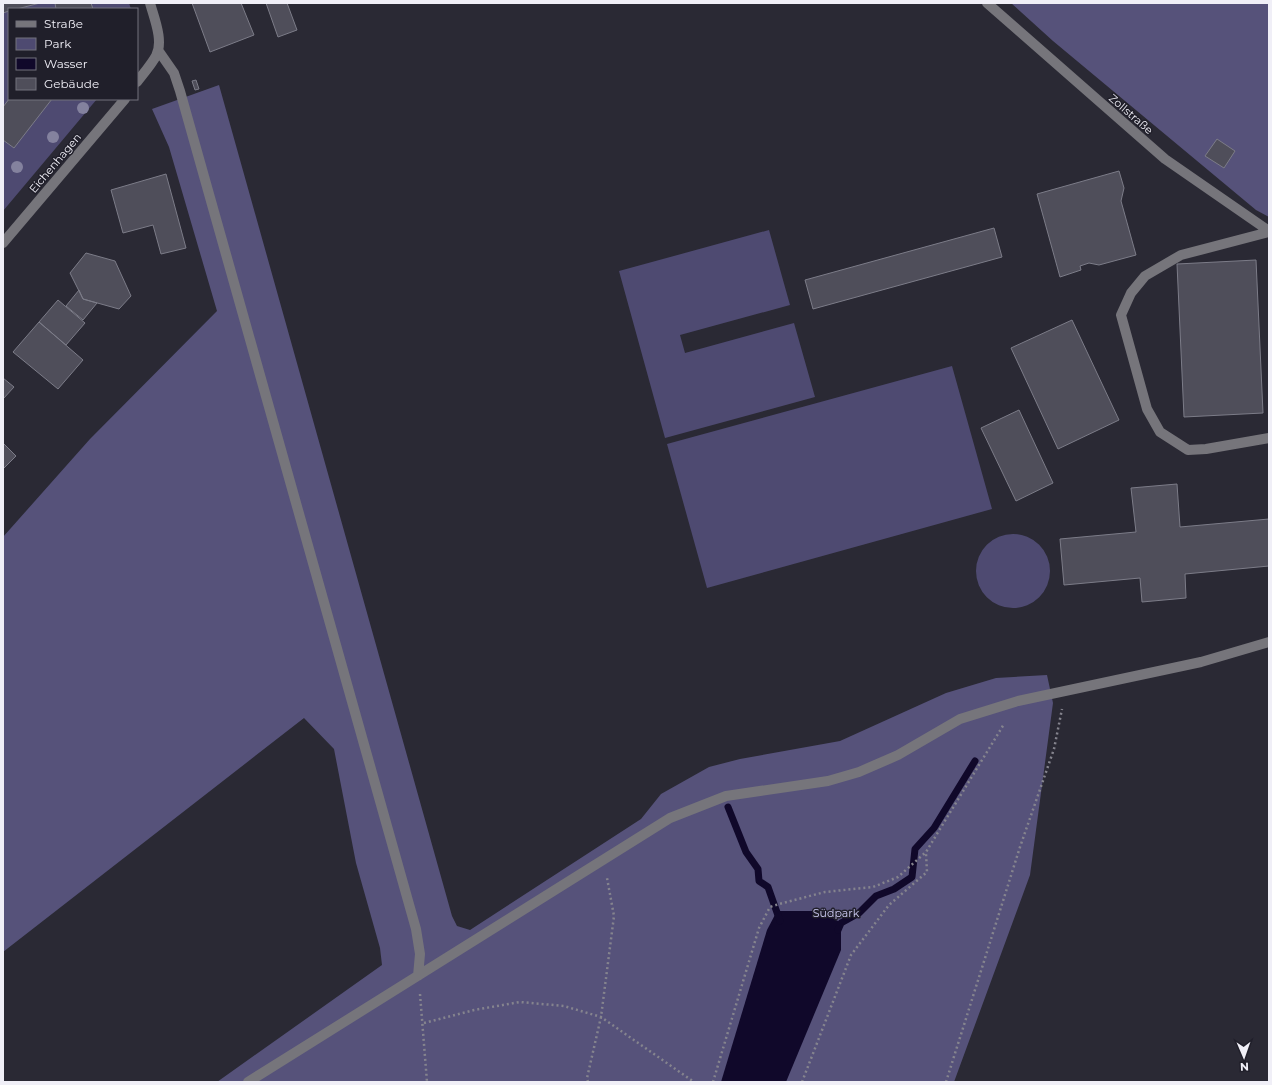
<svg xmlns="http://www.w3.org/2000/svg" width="1272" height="1085" font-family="Montserrat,sans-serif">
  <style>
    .green { fill: #4e4a71 }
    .forest { fill: #56527a }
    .water { fill: #10082a }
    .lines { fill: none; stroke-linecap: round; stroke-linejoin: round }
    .stream { stroke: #10082a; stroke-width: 7 }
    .building { fill: #4f4e5a; stroke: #7c7c88 }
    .path { stroke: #85848e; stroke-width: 2.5; stroke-dasharray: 2 3; stroke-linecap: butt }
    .minor { stroke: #76757b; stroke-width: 10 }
    .tree { fill: #84829e }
    .labels { text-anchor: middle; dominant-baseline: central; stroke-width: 3; stroke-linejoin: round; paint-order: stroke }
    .street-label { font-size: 11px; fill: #f0eff7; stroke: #201f2a }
    .park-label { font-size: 11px; fill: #cecbf4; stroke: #201f2a }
  </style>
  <rect width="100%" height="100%" fill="#2a2934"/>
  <path class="green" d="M3,3H129L131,9H9V99H97L3,211Z
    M769,230L790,305L680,335L685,353L794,323L815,397L665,438L619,271Z
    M952,366L992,509L707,588L667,444Z
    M976 571a37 37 0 1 1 74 0a37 37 0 1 1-74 0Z"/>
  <path class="forest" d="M1011,3H1269V217L1256,210L1053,41Z
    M219,85L452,916L457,926L470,930L641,819L661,794L709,767L740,759L840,741L946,693L996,678L1047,675L1053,703L1030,875L954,1082H217L382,965L380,948L356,863L334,749L304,718L3,952V537L90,439L217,311L169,147L152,109Z"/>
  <path class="water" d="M777,911H821L841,923V950L786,1082H721L767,930Z"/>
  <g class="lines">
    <path class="stream" d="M728,807L746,852L758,869L759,881L768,887L780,921
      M838,930L841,923L859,913L876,896L894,889L912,877L915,849L934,828L975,761"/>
  </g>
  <path class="building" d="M3,3H40L17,9H9V11L3,13Z
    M55,3H91L93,9H56Z
    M192,3H241L254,35L210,52Z
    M266,3H287L297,30L278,37Z
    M196,80L199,89L195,90L192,81Z
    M9,99H52L14,148L3,140V107Z
    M1217,139L1235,151L1224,168L1205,156Z
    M1119,171L1124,188L1121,201L1136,255L1099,265L1089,263L1080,266L1081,270L1060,277L1037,194Z
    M166,174L186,248L161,254L153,225L123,233L111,190Z
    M994,228L1002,257L813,309L805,280Z
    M86,253L115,261L131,296L119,309L83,299L70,273Z
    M1256,260L1263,413L1184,417L1177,264Z
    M79,290L83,299L97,303L83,320L66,306Z
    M58,300L85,323L66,345L39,322Z
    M1072,320L1119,420L1058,449L1011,348Z
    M39,322L83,360L58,389L13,352Z
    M3,378L14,387L3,399Z
    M1019,410L1053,483L1016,501L981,428Z
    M3,443L16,456L3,469Z
    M1177,484L1180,527L1269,519V566L1185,574L1186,598L1142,602L1140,578L1064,585L1060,539L1136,532L1131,488Z"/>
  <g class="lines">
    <path class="path" d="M420,994L427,1082
      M424,1023L474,1010L520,1002L564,1006L601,1017L694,1082
      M588,1082L587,1078L601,1017L614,916L607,878
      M713,1082L759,928L770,907L779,904L825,892L873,887L898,877L926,852L1004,724
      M802,1082L851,955L889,905L927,872L926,853
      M946,1082L1020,847L1054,749L1062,709"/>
    <path class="minor" d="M987,3L1165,159L1269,231
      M158,50L174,73L180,91L416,929L420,954L418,976
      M137,82C143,74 151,65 156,56C164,41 154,18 150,3
      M1269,232L1181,255L1145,276L1131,293L1121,315L1147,409L1160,432L1188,450L1206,449L1269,438
      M3,243L125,99
      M248,1082L670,818L726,796L828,781L859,772L898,755L960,719L1018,701L1201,662L1269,642"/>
  </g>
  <g class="tree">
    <circle cx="83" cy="108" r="6"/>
    <circle cx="53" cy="137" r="6"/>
    <circle cx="17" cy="167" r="6"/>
  </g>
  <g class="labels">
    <g class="street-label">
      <text transform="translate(1131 114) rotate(41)">Zollstraße</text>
      <text transform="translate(55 163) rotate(-50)">Eichenhagen</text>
    </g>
    <g class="park-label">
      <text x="836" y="913">Südpark</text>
    </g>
  </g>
  <rect width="1272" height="1085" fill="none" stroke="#f0eff7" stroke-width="8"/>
  <rect x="8" y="8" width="130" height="92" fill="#201f2a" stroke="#73727c"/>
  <rect x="16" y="21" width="20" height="6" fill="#76757b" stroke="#73727c"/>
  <text x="44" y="28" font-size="12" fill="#f0eff7">Straße</text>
  <rect x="16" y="38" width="20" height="12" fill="#4e4a71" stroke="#73727c"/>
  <text x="44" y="48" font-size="12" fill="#f0eff7">Park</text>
  <rect x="16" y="58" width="20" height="12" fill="#10082a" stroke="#73727c"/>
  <text x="44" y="68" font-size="12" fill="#f0eff7">Wasser</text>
  <rect x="16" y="78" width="20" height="12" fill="#4f4e5a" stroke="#73727c"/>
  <text x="44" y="88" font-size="12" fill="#f0eff7">Gebäude</text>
  <g transform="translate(1244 1057) rotate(178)" stroke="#201f2a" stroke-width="3" paint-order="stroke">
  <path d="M0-3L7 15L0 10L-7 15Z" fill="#f0eff7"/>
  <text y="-6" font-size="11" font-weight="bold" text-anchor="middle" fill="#f0eff7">N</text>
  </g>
</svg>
